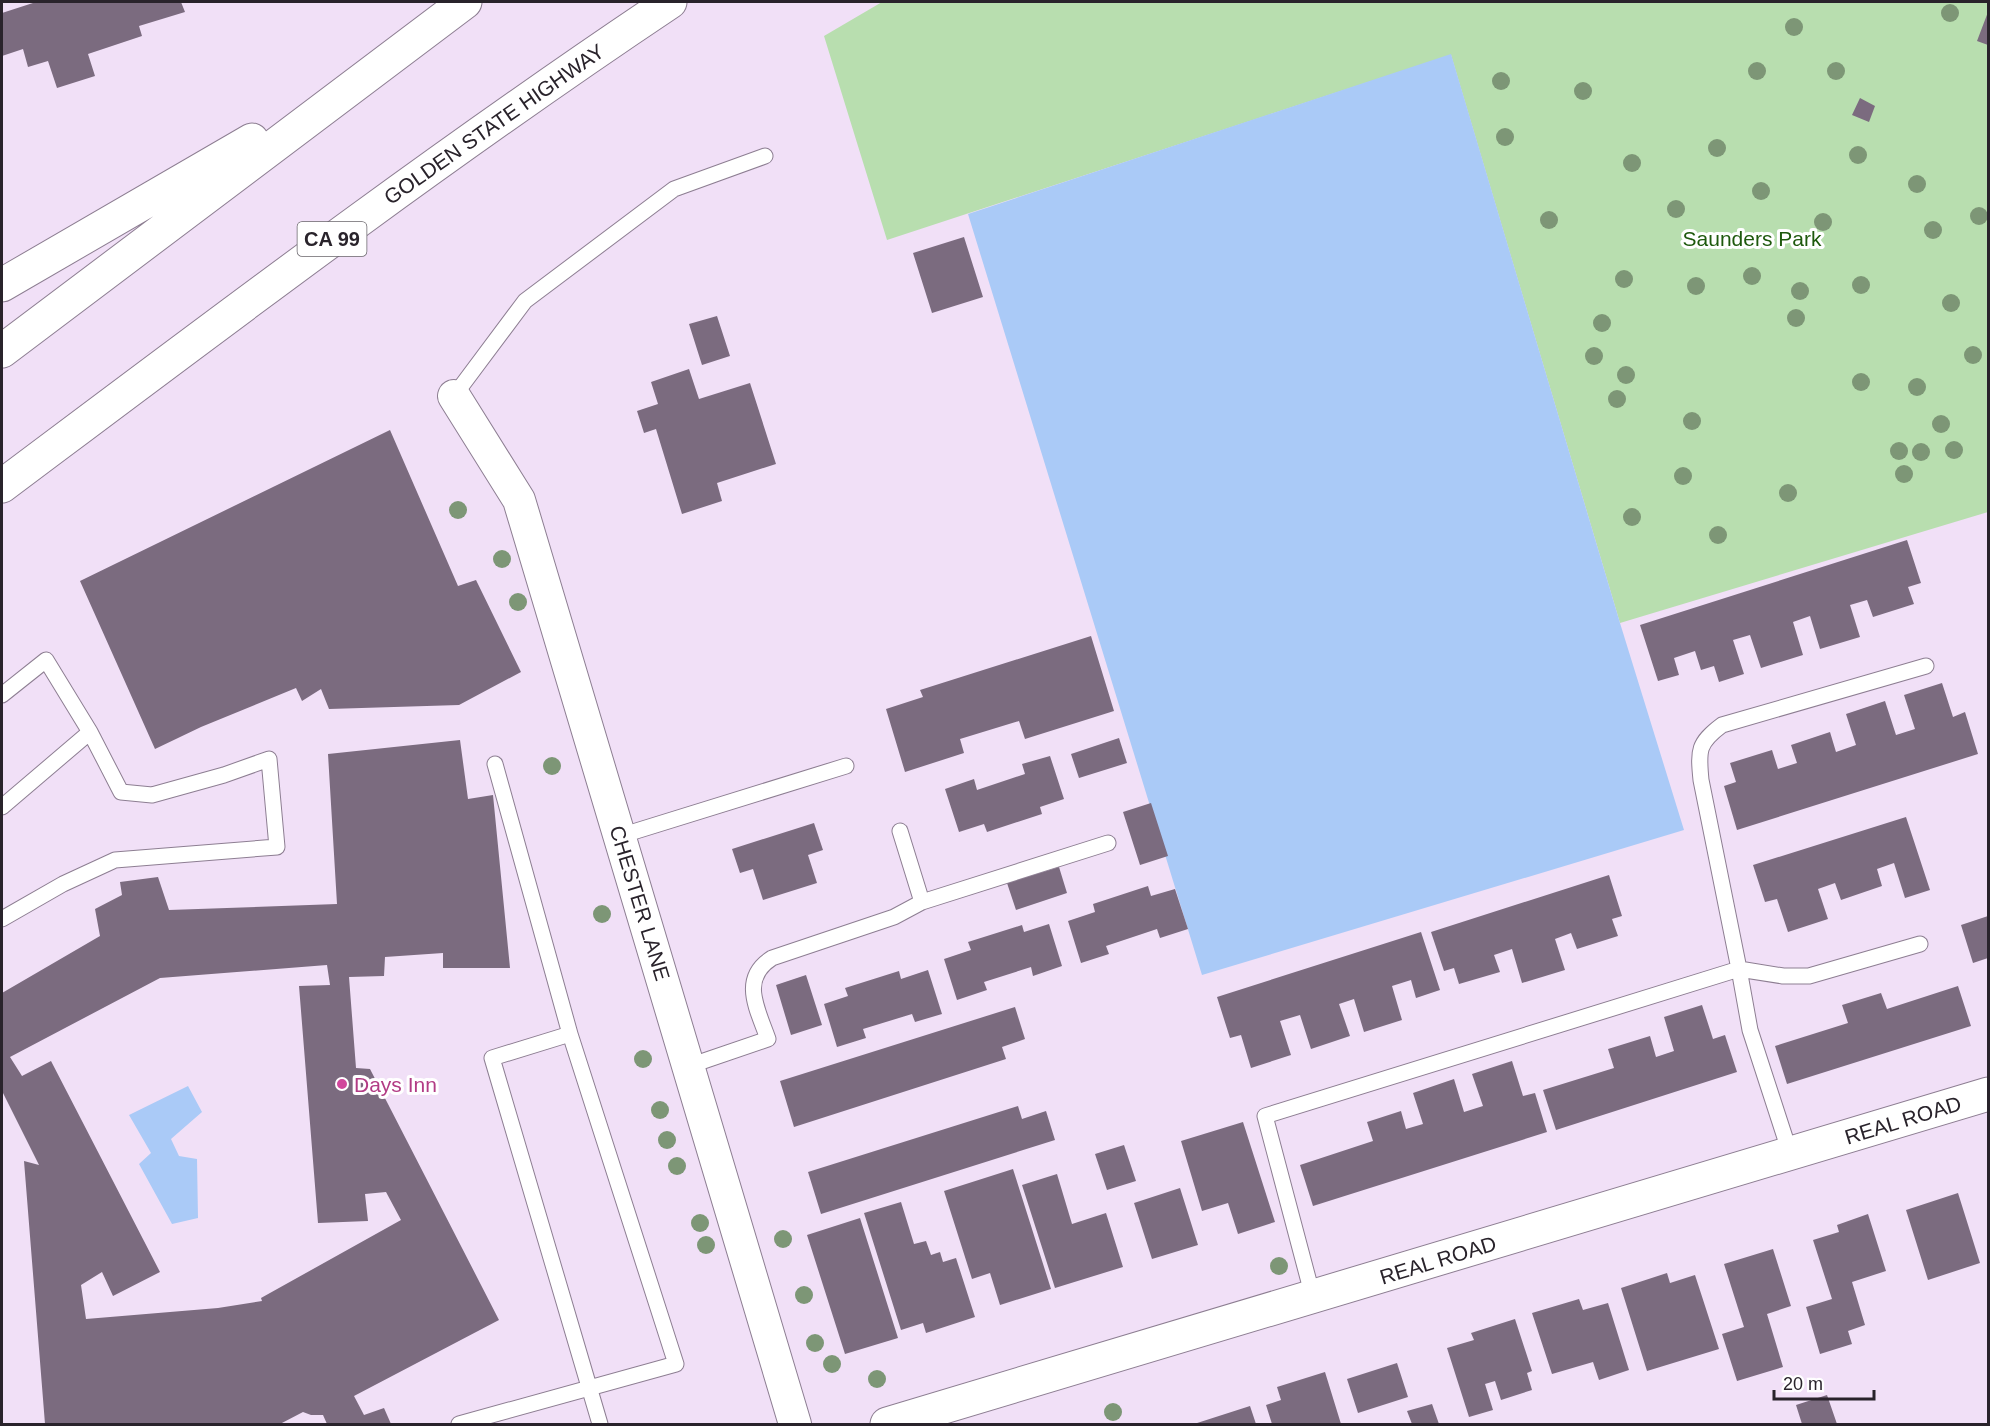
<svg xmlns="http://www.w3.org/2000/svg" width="1990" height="1426" font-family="Helvetica,sans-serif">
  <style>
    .green { fill: #b8deaf }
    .water { fill: #aacaf7 }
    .building { fill: #7b6b7f; fill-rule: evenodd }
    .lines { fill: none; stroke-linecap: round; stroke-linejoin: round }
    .lane-casing { stroke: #8d7e92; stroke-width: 17 }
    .street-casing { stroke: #8d7e92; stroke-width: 34 }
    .secondary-casing { stroke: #8d7e92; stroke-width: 35 }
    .highway-casing { stroke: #8d7e92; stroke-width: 35 }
    .lane { stroke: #fff; stroke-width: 15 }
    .street { stroke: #fff; stroke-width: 32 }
    .secondary { stroke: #fff; stroke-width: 33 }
    .highway { stroke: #fff; stroke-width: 33 }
    .tree { fill: #7d9676 }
    .hotel-dot { fill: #d1479c; stroke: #fff; stroke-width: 2 }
    .labels { text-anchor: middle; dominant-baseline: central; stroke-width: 6; stroke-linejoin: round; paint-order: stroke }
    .shield { fill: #fff; stroke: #69656b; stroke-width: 1.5 }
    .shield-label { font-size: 20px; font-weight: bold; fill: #29232b }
    .street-label { font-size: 21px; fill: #29232b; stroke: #fff }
    .park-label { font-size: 21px; fill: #1e590d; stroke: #fff }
    .hotel-label { font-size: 21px; fill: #b23c85; stroke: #fff; text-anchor: start }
  </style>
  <rect width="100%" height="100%" fill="#f1e0f7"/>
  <path class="green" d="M882,2H1988V512L1620,623L1451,55L887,240L824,36Z"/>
  <path class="water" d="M1451,54L1620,623L1684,830L1202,975L968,214Z
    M188,1086L202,1112L171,1139L179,1156L197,1159L198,1218L172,1224L139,1164L151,1153L129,1115Z"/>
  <path class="building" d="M36,2H181L185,12L139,26L142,36L88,54L95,76L57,88L48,61L28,67L23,49L2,56V13Z
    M1988,12V45L1977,41Z
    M1860,98L1875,106L1869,122L1852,115Z
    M964,237L983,297L932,313L913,253Z
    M717,316L730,356L702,365L689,324Z
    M689,369L699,399L750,383L776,464L717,483L722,501L682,514L656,429L644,433L637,411L658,404L651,382Z
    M390,430L458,586L476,580L521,672L459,705L329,709L321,689L302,701L296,688L201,727L155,749L80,581Z
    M1907,540L1921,583L1908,587L1914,604L1873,617L1867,600L1850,605L1860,637L1820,649L1810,616L1793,622L1803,655L1761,668L1750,635L1733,640L1744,674L1719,682L1714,666L1701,670L1695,651L1674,658L1679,675L1658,681L1640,625Z
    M1091,636L1114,711L1025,739L1019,721L960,739L964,753L905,772L886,709L923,697L920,690Z
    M1942,683L1953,717L1965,712L1978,754L1737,830L1724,786L1736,782L1730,763L1772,750L1778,769L1797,763L1791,745L1830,732L1836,752L1856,745L1846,714L1885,701L1896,735L1915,729L1904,695Z
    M1119,738L1127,763L1079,778L1071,754Z
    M460,740L468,799L493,795L510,968H443V953L385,957L384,976L349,977L356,1068L370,1069L499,1320L354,1396L364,1415L384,1408L391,1424H327L323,1415H311L303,1412L280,1424H45L24,1161L39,1165L2,1091V993L100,936L95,909L122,895L120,882L158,877L169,910L337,904L328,754ZM327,965L330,985L299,986L318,1223L368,1221L365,1194L386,1192L401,1220L261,1298L262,1301L218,1308L86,1319L81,1285L102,1272L113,1296L160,1272L51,1061L22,1076L10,1057L160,978Z
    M1050,756L1064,799L1040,807L1042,814L987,832L984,824L959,832L945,789L974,779L977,790L1025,774L1022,764Z
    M1151,803L1168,856L1140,865L1123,812Z
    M1906,817L1930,890L1905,898L1894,863L1877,869L1882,886L1841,900L1835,883L1818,889L1828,919L1788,932L1777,899L1765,902L1753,865Z
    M814,823L823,850L808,855L817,883L763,900L753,869L740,873L732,849Z
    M1059,867L1067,893L1016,910L1007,883Z
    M1609,875L1622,916L1612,919L1618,936L1577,949L1571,933L1555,939L1565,970L1522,983L1512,949L1494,955L1500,972L1459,984L1454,968L1444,971L1431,932Z
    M1148,886L1151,896L1175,889L1188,929L1160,938L1157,929L1106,946L1109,954L1081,963L1068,921L1095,912L1093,904Z
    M1988,916V958L1973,963L1961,925Z
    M1049,924L1062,966L1033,976L1031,967L984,982L987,990L957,1000L944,959L971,950L968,942L1022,925L1024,932Z
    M1421,932L1440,990L1416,998L1411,980L1392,986L1402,1020L1364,1032L1354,999L1339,1004L1350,1036L1311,1049L1300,1015L1280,1021L1291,1055L1251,1068L1241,1035L1230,1038L1217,997Z
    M928,970L942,1014L915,1022L912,1014L863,1029L866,1038L837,1047L824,1004L848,996L845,988L899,971L901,979Z
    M806,975L822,1025L791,1035L776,985Z
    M1958,986L1971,1026L1787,1084L1775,1046L1848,1023L1842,1005L1881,993L1887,1009Z
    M1702,1005L1713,1039L1725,1035L1737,1072L1556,1130L1543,1090L1614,1068L1608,1049L1650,1036L1656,1057L1674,1051L1664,1017Z
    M1015,1007L1025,1039L1002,1047L1006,1059L794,1127L780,1081Z
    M1512,1061L1523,1096L1535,1093L1547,1132L1313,1206L1300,1165L1373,1141L1367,1122L1401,1111L1406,1129L1423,1124L1413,1093L1454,1079L1464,1112L1483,1106L1472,1074Z
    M1018,1106L1022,1119L1046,1111L1055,1140L821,1214L808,1172Z
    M1243,1122L1275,1222L1238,1234L1228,1203L1202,1211L1181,1141Z
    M1124,1145L1136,1181L1107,1190L1095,1154Z
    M1013,1169L1051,1289L1000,1305L990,1273L972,1279L944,1191Z
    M1057,1174L1072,1224L1106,1213L1123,1267L1055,1288L1022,1185Z
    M1180,1188L1198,1245L1152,1259L1134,1203Z
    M1958,1193L1980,1263L1928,1280L1906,1210Z
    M901,1202L914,1244L926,1241L931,1255L940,1252L943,1262L956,1258L975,1317L926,1333L923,1323L901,1330L864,1213Z
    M1868,1214L1886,1271L1852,1282L1865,1325L1848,1331L1852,1344L1820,1354L1806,1307L1832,1299L1813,1240L1839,1232L1837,1225Z
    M860,1218L898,1338L845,1354L807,1235Z
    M1773,1249L1791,1306L1767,1314L1783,1367L1737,1381L1722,1334L1744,1327L1724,1264Z
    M1667,1273L1670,1283L1695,1275L1719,1349L1647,1371L1621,1288Z
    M1579,1299L1583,1310L1608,1303L1629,1370L1599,1380L1593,1362L1552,1374L1532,1313Z
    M1515,1319L1532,1371L1527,1373L1532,1390L1501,1400L1495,1381L1485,1384L1493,1410L1469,1417L1447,1348L1474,1340L1471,1333Z
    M1397,1363L1408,1397L1358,1413L1347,1379Z
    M1325,1372L1341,1424H1272L1266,1405L1281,1400L1277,1387Z
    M1827,1395L1837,1424H1802L1796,1405Z
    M1432,1404L1439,1424H1412L1407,1411Z
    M1250,1406L1256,1424H1194Z"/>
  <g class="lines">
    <defs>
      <path id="lane" d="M454,396L525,301L674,189L765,156
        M2,695L46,660L90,732L121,792L152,795L224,775L269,759L277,847L115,860L63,884L2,919
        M495,764L570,1034L492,1058L600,1424
        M2,807L90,732
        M900,831L922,902
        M620,836L846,766
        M689,1066L768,1039C758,1010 739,979 772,958L894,917L922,902L1108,843
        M1790,1153L1750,1030L1739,969L1783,976H1809L1920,944
        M1313,1297L1265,1116L1739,969L1701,780C1698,750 1698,743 1722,725L1926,666
        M459,1424L676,1364L570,1034"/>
      <path id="street" d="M454,396L519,500L795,1424"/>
      <path id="secondary" d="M887,1424L1988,1094"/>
      <path id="highway" d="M2,285L252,140
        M2,351L465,2
        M2,486C222,321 441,155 670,2"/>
    </defs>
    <use href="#lane" class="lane-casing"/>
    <use href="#street" class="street-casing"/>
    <use href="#secondary" class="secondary-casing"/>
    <use href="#highway" class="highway-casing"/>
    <use href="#lane" class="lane"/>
    <use href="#street" class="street"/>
    <use href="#secondary" class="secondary"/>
    <use href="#highway" class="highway"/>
  </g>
  <g class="tree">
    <circle cx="1950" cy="13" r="9"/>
    <circle cx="1794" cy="27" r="9"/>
    <circle cx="1757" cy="71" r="9"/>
    <circle cx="1836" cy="71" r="9"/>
    <circle cx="1501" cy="81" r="9"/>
    <circle cx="1583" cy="91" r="9"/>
    <circle cx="1505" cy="137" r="9"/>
    <circle cx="1717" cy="148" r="9"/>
    <circle cx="1858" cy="155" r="9"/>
    <circle cx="1632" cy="163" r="9"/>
    <circle cx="1917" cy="184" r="9"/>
    <circle cx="1761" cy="191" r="9"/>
    <circle cx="1676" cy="209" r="9"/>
    <circle cx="1979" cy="216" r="9"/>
    <circle cx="1549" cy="220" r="9"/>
    <circle cx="1823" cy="222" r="9"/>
    <circle cx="1933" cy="230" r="9"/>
    <circle cx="1752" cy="276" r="9"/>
    <circle cx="1624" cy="279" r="9"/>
    <circle cx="1861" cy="285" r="9"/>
    <circle cx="1696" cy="286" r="9"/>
    <circle cx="1800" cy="291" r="9"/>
    <circle cx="1951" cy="303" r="9"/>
    <circle cx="1796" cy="318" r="9"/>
    <circle cx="1602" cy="323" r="9"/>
    <circle cx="1973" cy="355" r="9"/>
    <circle cx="1594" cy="356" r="9"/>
    <circle cx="1626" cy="375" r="9"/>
    <circle cx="1861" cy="382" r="9"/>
    <circle cx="1917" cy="387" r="9"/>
    <circle cx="1617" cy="399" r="9"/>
    <circle cx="1692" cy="421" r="9"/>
    <circle cx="1941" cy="424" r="9"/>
    <circle cx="1954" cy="450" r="9"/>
    <circle cx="1899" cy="451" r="9"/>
    <circle cx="1921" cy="452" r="9"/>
    <circle cx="1904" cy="474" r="9"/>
    <circle cx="1683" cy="476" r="9"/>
    <circle cx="1788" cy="493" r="9"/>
    <circle cx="458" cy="510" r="9"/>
    <circle cx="1632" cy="517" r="9"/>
    <circle cx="1718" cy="535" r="9"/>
    <circle cx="502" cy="559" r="9"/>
    <circle cx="518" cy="602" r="9"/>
    <circle cx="552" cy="766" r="9"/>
    <circle cx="602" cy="914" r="9"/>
    <circle cx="643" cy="1059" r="9"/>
    <circle cx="660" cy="1110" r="9"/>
    <circle cx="667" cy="1140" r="9"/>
    <circle cx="677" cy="1166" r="9"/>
    <circle cx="700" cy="1223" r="9"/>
    <circle cx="783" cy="1239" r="9"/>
    <circle cx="706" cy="1245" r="9"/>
    <circle cx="1279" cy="1266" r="9"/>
    <circle cx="804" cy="1295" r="9"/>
    <circle cx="815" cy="1343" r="9"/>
    <circle cx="832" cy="1364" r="9"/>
    <circle cx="877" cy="1379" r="9"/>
    <circle cx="1113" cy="1412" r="9"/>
  </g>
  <circle class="hotel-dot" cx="342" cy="1084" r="6"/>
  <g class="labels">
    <rect class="shield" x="297.5" y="222" width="69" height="34" rx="4.5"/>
    <g class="shield-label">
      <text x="332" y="239">CA 99</text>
    </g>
    <g class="street-label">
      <text transform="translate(494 124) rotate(-35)">GOLDEN STATE HIGHWAY</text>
      <text transform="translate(640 903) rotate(73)">CHESTER LANE</text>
      <text transform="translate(1903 1120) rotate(-17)">REAL ROAD</text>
      <text transform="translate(1438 1260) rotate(-17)">REAL ROAD</text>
    </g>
    <g class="park-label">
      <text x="1752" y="238">Saunders Park</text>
    </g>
    <g class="hotel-label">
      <text x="354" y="1084">Days Inn</text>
    </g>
  </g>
  <rect width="1990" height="1426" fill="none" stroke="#29232b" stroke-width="6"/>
  <path d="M1774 1390v9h100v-9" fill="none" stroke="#29232b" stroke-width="3"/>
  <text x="1783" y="1390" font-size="18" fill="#29232b" stroke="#ffffff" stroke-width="4.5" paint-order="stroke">20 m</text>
</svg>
